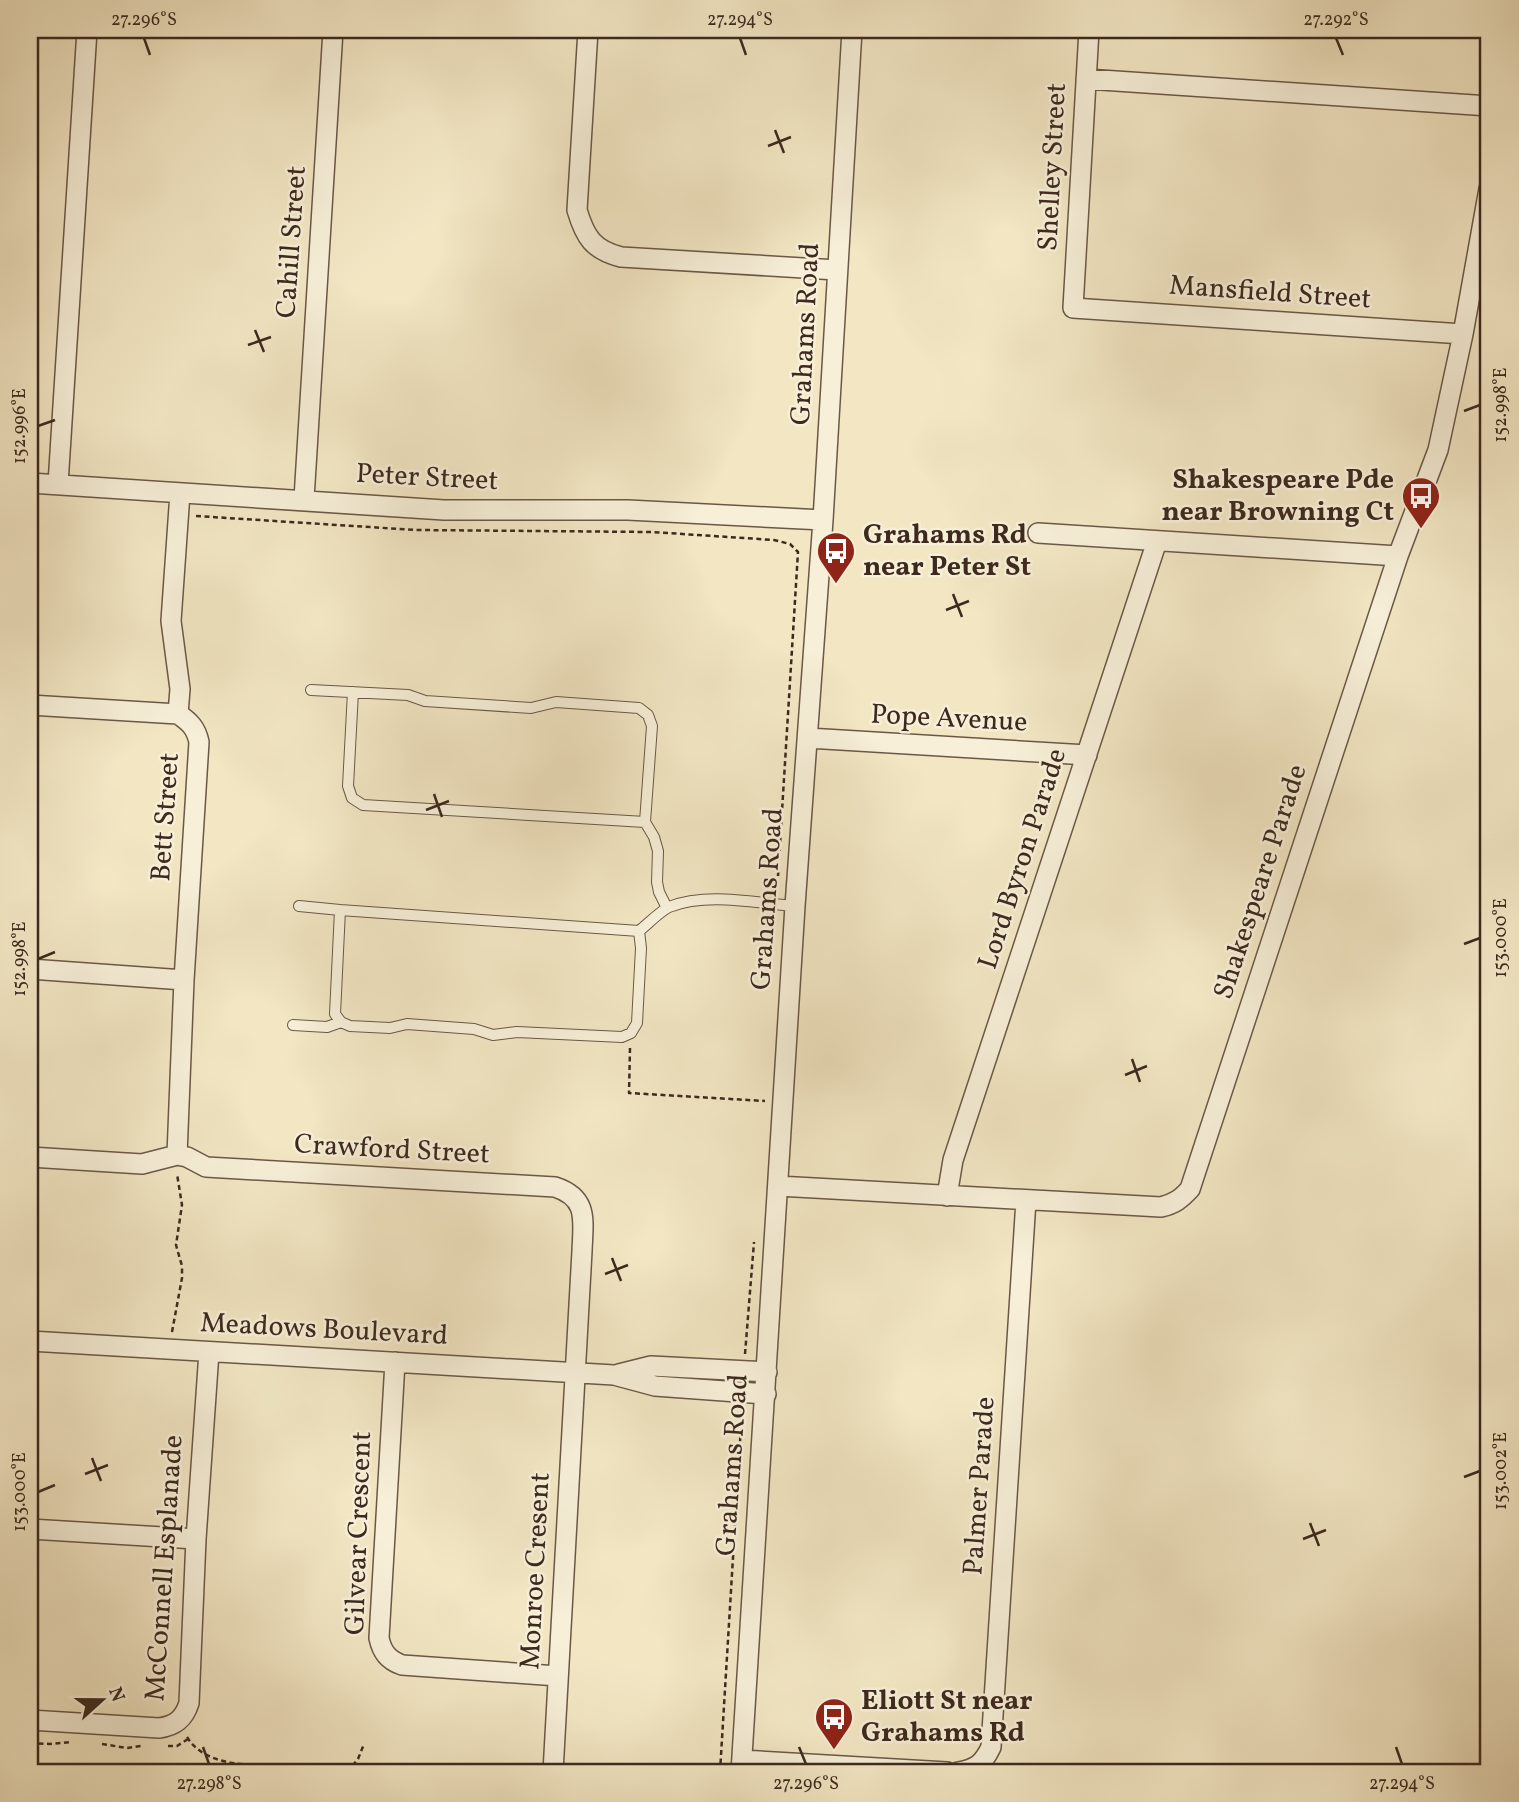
<svg xmlns="http://www.w3.org/2000/svg" width="1519" height="1802" font-family="Vollkorn,serif">
  <style>
    .lines { fill: none; stroke-linecap: round; stroke-linejoin: round }
    .stream { stroke: #84745f; stroke-width: 5 }
    .lane-casing { stroke: #6a5847; stroke-width: 12 }
    .street-casing { stroke: #6a5847; stroke-width: 22 }
    .path { stroke: #3d291e; stroke-width: 2.5; stroke-dasharray: 5 3.5; stroke-linecap: butt }
    .lane { stroke: #f7efd8; stroke-width: 10 }
    .street { stroke: #f7efd8; stroke-width: 19 }
    .ticks { fill: none; stroke: #3d291e; stroke-width: 2.5 }
    .labels { text-anchor: middle; dominant-baseline: central; stroke-width: 5; stroke-linejoin: round; paint-order: stroke }
    .street-label { font-size: 28px; fill: #3d291e; stroke: #f7efd8 }
    .poi-label { font-size: 28px; font-weight: bold; fill: #3d291e; stroke: #f7efd8; text-anchor: start }
    .neatline { fill: none; stroke: #3d291e; stroke-width: 2.5 }
    .ticks-label { font-size: 18px; text-anchor: middle; fill: #3d291e }
  </style>
  <rect width="100%" height="100%" fill="#f2e6c3"/>
  <filter id="stains"><feTurbulence type="fractalNoise" baseFrequency=".00286" numOctaves="4"/><feColorMatrix values="0 0 0 0 .2 0 0 0 0 .09 0 0 0 0 .02 0 0 0 .5 -.17"/></filter>
  <radialGradient id="worn" r=".72"><stop offset=".6" stop-color="#630" stop-opacity="0"/><stop offset="1" stop-color="#630" stop-opacity=".3"/></radialGradient>
  <g class="lines">
    <path class="stream" d="M1489,1289C1480,1324 1481,1381 1489,1416"/>
    <defs>
      <path id="lane" d="M311,690L408,695L425,701L531,708L556,702L639,708L648,715L652,726L645,822
        M353,692L348,786L352,798L363,805L645,822L654,837L658,851L657,882L659,892L667,908
        M299,906L340,910
        M639,931L340,910L335,1014L341,1022L350,1026L390,1028L407,1024L474,1029L493,1035L517,1032L622,1037L631,1033L637,1023L641,948L639,931C648,924 659,912 669,907C707,892 755,903 795,906
        M293,1025L327,1027L341,1022"/>
      <path id="street" d="M588,30L577,210C585,237 593,250 621,257L837,270
        M1089,30L1073,308L1463,334
        M1086,79L1489,106
        M30,483L444,510H628L823,520
        M58,484L87,30
        M304,499L333,30
        M1038,533L1398,556
        M30,705L178,714
        M808,738L1087,755
        M30,969L184,980
        M177,1155L184,980L199,742C196,728 190,722 178,714L180,689L171,621L180,493
        M30,1157L142,1164L177,1155L187,1157L206,1167L555,1187C589,1198 583,1221 582,1251L553,1772
        M778,1186L1161,1207C1174,1204 1181,1199 1190,1189L1398,556L1438,450L1463,334L1489,189
        M947,1196L953,1160L1157,541
        M30,1341L614,1375L655,1386L766,1394
        M395,1362L379,1638C382,1652 388,1660 402,1665L558,1676
        M619,1374L651,1366L767,1372
        M30,1529L196,1539
        M30,1720L159,1728C175,1726 184,1719 189,1703L196,1539L209,1352
        M742,1760L947,1772
        M741,1772L795,906L823,520L852,30
        M958,1772C976,1769 983,1764 991,1747L1026,1200"/>
    </defs>
    <use href="#lane" class="lane-casing"/>
    <use href="#street" class="street-casing"/>
    <path class="path" d="M196,516L416,530L652,532L774,540L790,544L798,552L778,876
      M630,1048L629,1093L765,1101
      M172,1332L182,1278V1266L176,1245L182,1205L177,1174
      M745,1354L754,1242
      M187,1737C213,1779 286,1758 328,1772
      M30,1743L50,1744L72,1742
      M102,1744L127,1748L141,1746
      M168,1746H177L188,1739
      M347,1772L358,1759L364,1744
      M720,1772L742,1409"/>
    <use href="#lane" class="lane"/>
    <use href="#street" class="street"/>
  </g>
  <path class="ticks" d="M144,38L150,55M740,38L746,55M1336,38L1343,55M775,130L784,153M768,146L791,137M255,330L264,352M248,345L271,337M1464,411L1480,405M38,426L55,420M953,594L962,617M946,610L969,601M434,794L442,817M426,810L449,801M1464,944L1480,938M38,959L55,952M1132,1059L1140,1082M1125,1075L1147,1066M612,1258L621,1281M605,1274L628,1265M92,1458L101,1481M85,1474L108,1465M1464,1477L1480,1471M38,1492L55,1485M1310,1523L1319,1546M1303,1539L1326,1530M203,1747L209,1764M799,1747L806,1764M1396,1747L1402,1764"/>
  <defs>
    <symbol id="bus-pin" viewBox="-11 -11 22 30"><path d="M0 17L-7.5 6A9.5 9.5 0 1 1 7.5 6Z" fill="#8f2418" stroke="#f7efd8"/><path d="M-5-6H5V4H4V6H2V4H-2V6H-4V4H-5ZM-3.5-4V0h7V-4ZM-3.5 1.2v1.5H-2V1.2ZM2 1.2v1.5H3.5V1.2Z" fill="#fff"/></symbol>
  </defs>
  <g fill-rule="evenodd">
    <use href="#bus-pin" x="1399" y="474" width="44" height="60"/>
    <use href="#bus-pin" x="814" y="529" width="44" height="60"/>
    <use href="#bus-pin" x="812" y="1695" width="44" height="60"/>
  </g>
  <g class="labels">
    <g class="street-label">
      <text transform="translate(1053 167) rotate(-87)">Shelley Street</text>
      <text transform="translate(292 242) rotate(-86)">Cahill Street</text>
      <text transform="translate(1270 293) rotate(4)">Mansfield Street</text>
      <text transform="translate(806 334) rotate(-87)">Grahams Road</text>
      <text transform="translate(427 478) rotate(3)">Peter Street</text>
      <text transform="translate(949 719) rotate(3)">Pope Avenue</text>
      <text transform="translate(166 817) rotate(-86)">Bett Street</text>
      <text transform="translate(1023 859) rotate(-72)">Lord Byron Parade</text>
      <text transform="translate(1261 882) rotate(-72)">Shakespeare Parade</text>
      <text transform="translate(768 899) rotate(-86)">Grahams Road</text>
      <text transform="translate(392 1150) rotate(3)">Crawford Street</text>
      <text transform="translate(324 1330) rotate(3)">Meadows Boulevard</text>
      <text transform="translate(733 1465) rotate(-86)">Grahams Road</text>
      <text transform="translate(980 1486) rotate(-86)">Palmer Parade</text>
      <text transform="translate(359 1533) rotate(-88)">Gilvear Crescent</text>
      <text transform="translate(165 1568) rotate(-86)">McConnell Esplanade</text>
      <text transform="translate(536 1571) rotate(-87)">Monroe Cresent</text>
    </g>
    <g class="poi-label">
      <text x="1394" y="480" text-anchor="end">Shakespeare Pde<tspan x="1394" dy="32">near Browning Ct</tspan></text>
      <text x="863" y="535">Grahams Rd<tspan x="863" dy="32">near Peter St</tspan></text>
      <text x="861" y="1701">Eliott St near<tspan x="861" dy="32">Grahams Rd</tspan></text>
    </g>
  </g>
  <rect width="1519" height="1802" fill="none" stroke="#f2e6c3" stroke-width="77"/>
  <g transform="translate(102 1700) rotate(69)" stroke="#f7efd8" stroke-width="5" paint-order="stroke">
  <path d="M0-5L12 26L0 18L-12 26Z" fill="#3d291e"/>
  <text y="-10" font-size="19" font-weight="bold" text-anchor="middle" fill="#3d291e">N</text>
  </g>
  <rect x="38" y="38" width="1442" height="1726" class="neatline"/>
  <g class="ticks-label">
    <text x="144" y="25">27.296°S</text>
    <text x="740" y="25">27.294°S</text>
    <text x="1336" y="25">27.292°S</text>
    <text transform="translate(1500 405) rotate(-90)" y="6">152.998°E</text>
    <text transform="translate(19 426) rotate(-90)" y="6">152.996°E</text>
    <text transform="translate(1500 938) rotate(-90)" y="6">153.000°E</text>
    <text transform="translate(19 959) rotate(-90)" y="6">152.998°E</text>
    <text transform="translate(1500 1471) rotate(-90)" y="6">153.002°E</text>
    <text transform="translate(19 1492) rotate(-90)" y="6">153.000°E</text>
    <text x="209" y="1789">27.298°S</text>
    <text x="806" y="1789">27.296°S</text>
    <text x="1402" y="1789">27.294°S</text>
  </g>
  <rect width="100%" height="100%" filter="url(#stains)"/>
  <rect width="100%" height="100%" fill="url(#worn)"/>
</svg>
